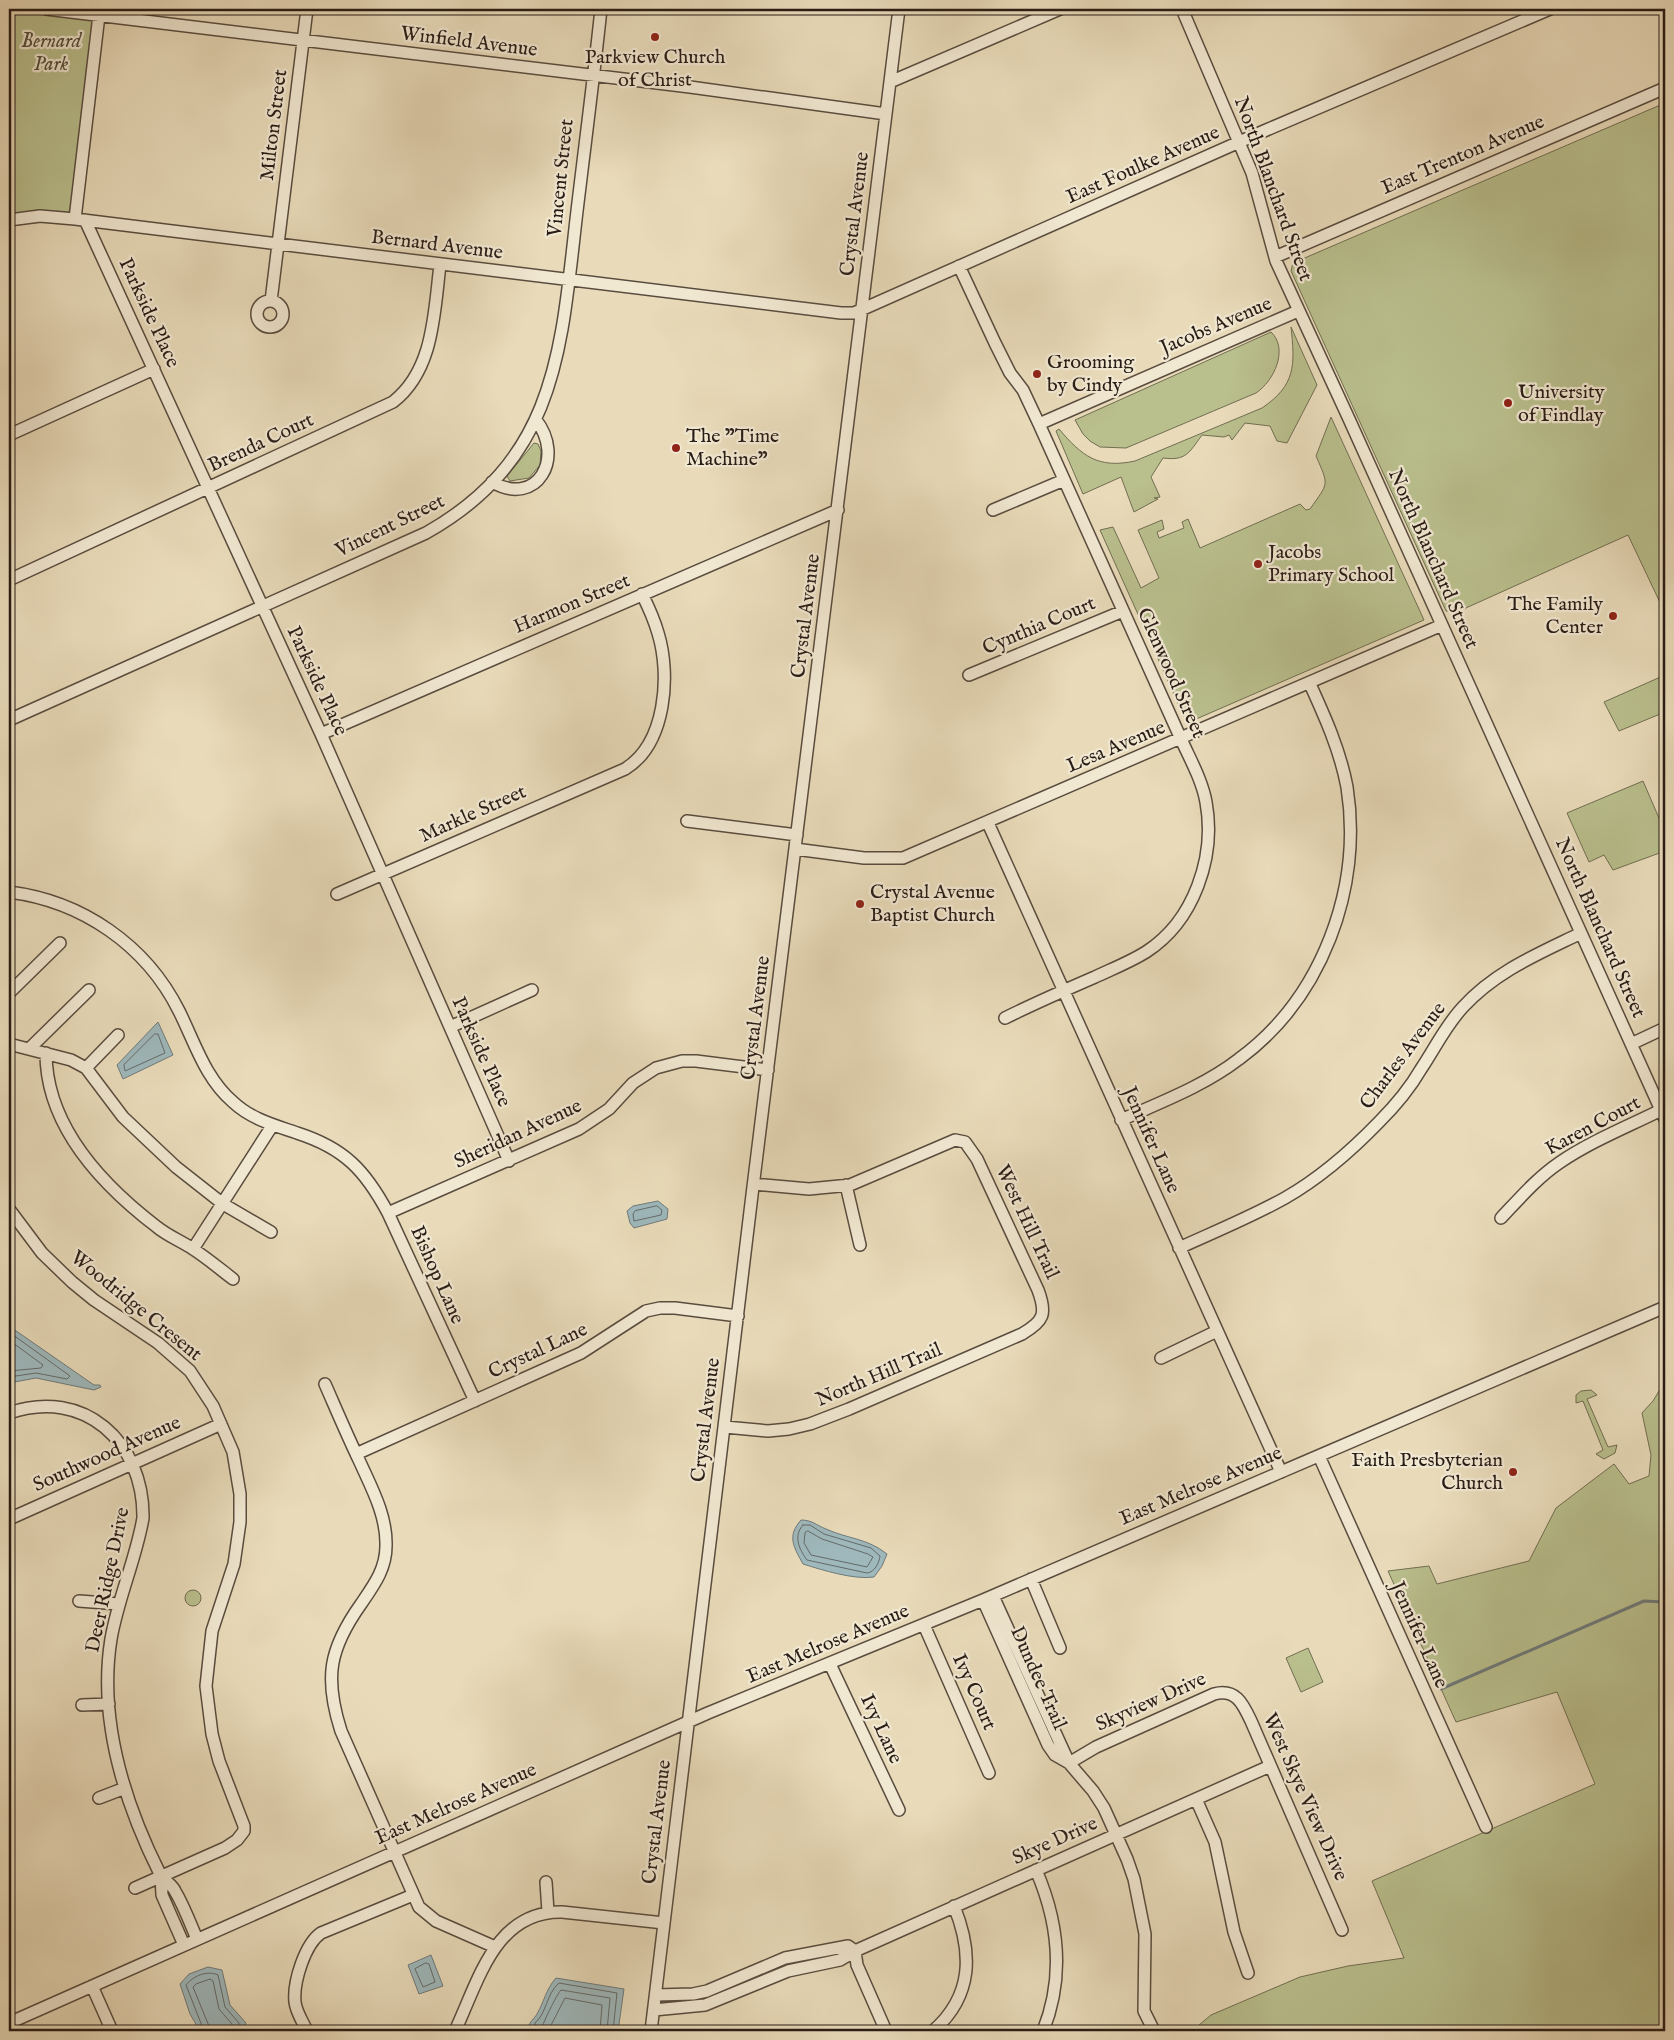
<svg xmlns="http://www.w3.org/2000/svg" width="1674" height="2040" font-family="'IM FELL English',serif">
  <style>
    .green { fill: #b9bf8d; stroke: #716e52 }
    .water { fill: #9eb8bc; stroke: #6f7a7a }
    .lines { fill: none; stroke-linecap: round; stroke-linejoin: round }
    .shore { stroke: #646a69; stroke-width: 1 }
    .stream { stroke: #6f7a7a; stroke-width: 3 }
    .minor-casing { stroke: #594c3f; stroke-width: 14 }
    .minor { stroke: #f1e8d2; stroke-width: 11 }
    .poi-dot { fill: #8f2418; stroke: #f1e8d2; stroke-width: 2 }
    .labels { text-anchor: middle; dominant-baseline: central; stroke-width: 4.5; stroke-linejoin: round; paint-order: stroke }
    .park-label { font-size: 20px; font-style: italic; fill: #544d3a; stroke: #f1e8d2 }
    .street-label { font-size: 20px; fill: #291c16; stroke: #f1e8d2 }
    .poi-label { font-size: 20px; fill: #291c16; stroke: #f1e8d2; text-anchor: start }
  </style>
  <rect width="100%" height="100%" fill="#e9dbba"/>
  <filter id="stains"><feTurbulence type="fractalNoise" baseFrequency=".004" numOctaves="4"/><feColorMatrix values="0 0 0 0 .2 0 0 0 0 .09 0 0 0 0 .02 0 0 0 .5 -.17"/></filter>
  <radialGradient id="worn" r=".72"><stop offset=".6" stop-color="#630" stop-opacity="0"/><stop offset="1" stop-color="#630" stop-opacity=".3"/></radialGradient>
  <path class="green" d="M9,9H46L99,15L75,219L9,220Z
    M1665,103V613L1628,535L1457,612L1446,611L1291,271L1293,263Z
    M1291,327L1317,385L1287,443L1277,441L1270,426L1245,423L1232,440L1229,435L1224,437L1202,435C1189,453 1186,461 1163,458L1151,477L1160,497L1154,498L1158,499L1134,512L1121,477L1083,494L1056,431L1059,429C1082,456 1098,469 1135,461L1262,408C1296,385 1295,365 1291,327Z
    M1271,332C1289,349 1274,381 1256,393L1126,448L1100,447L1090,441L1083,434L1075,420Z
    M1331,417L1424,620L1187,723L1100,530L1113,527L1141,588L1159,578L1138,530L1162,520L1164,529L1157,532L1159,538L1184,528L1182,522L1188,519L1200,548L1300,504L1306,510L1310,509C1329,482 1329,486 1316,456Z
    M534,443L538,444L541,451L540,465L529,478L510,481L507,476Z
    M1665,675V712L1619,731L1604,702Z
    M1643,781L1665,832V851L1613,870L1604,855L1589,862L1567,813Z
    M1665,1381V2031H1192L1211,2015L1300,1977L1348,1966L1404,1958L1372,1881L1595,1784L1557,1692L1456,1722L1388,1571L1429,1566L1437,1584L1529,1561L1556,1508L1614,1464L1629,1484L1649,1476L1651,1455L1642,1413L1653,1401Z
    M1591,1390L1597,1395L1587,1399L1608,1447L1617,1445L1615,1453L1604,1459L1596,1454L1603,1450L1583,1401L1576,1403V1395L1581,1391Z
    M185 1598a8 8 0 1 1 16 0a8 8 0 1 1-16 0Z
    M1308,1648L1323,1682L1301,1692L1286,1658Z"/>
  <path class="water" d="M158,1022L173,1055L123,1079L117,1065Z
    M658,1201L668,1209L667,1219L634,1228L630,1223L627,1211L633,1206Z
    M9,1326L94,1385H100L101,1387L94,1390L36,1378L9,1383Z
    M801,1520C812,1520 816,1525 826,1529C848,1539 867,1538 887,1554L882,1566L874,1577C854,1580 822,1570 803,1564C793,1546 787,1536 801,1520Z
    M431,1955L443,1986L419,1994L408,1965Z
    M208,1967L222,1970L230,2005L246,2023L242,2031H200L190,2014L180,1984L189,1974Z
    M556,1978L624,1989L618,2031H531L528,2028C530,2021 534,2019 537,2014C544,2002 546,1989 556,1978Z"/>
  <g class="lines">
    <path class="shore" d="M155,1034H158L165,1053L125,1071L124,1065Z
      M657,1206L662,1210L661,1215L634,1221L633,1214L635,1211Z
      M9,1332L70,1376L67,1379L36,1373L9,1377
      M9,1340L43,1365L41,1368L9,1371
      M803,1525H810L824,1534L871,1548L880,1556C879,1563 875,1572 867,1573L807,1560C799,1549 793,1536 803,1525Z
      M808,1531L822,1539L868,1554L873,1557L867,1567L811,1555L804,1543L805,1533Z
      M426,1963L429,1964L435,1982L423,1987L415,1969Z
      M204,2031L186,1985C193,1976 207,1970 218,1975L225,2007L239,2023L238,2031
      M211,2031L193,1987L196,1984L210,1979L213,1981L219,2009L232,2024L231,2031
      M535,2031V2023C547,2013 546,1994 559,1983L617,1993L613,2031
      M541,2031C541,2026 557,1994 561,1990L610,1998L607,2031
      M548,2031L565,1998L602,2005L600,2031"/>
    <path class="stream" d="M1441,1689L1644,1601L1665,1602"/>
    <defs>
      <path id="minor" d="M46,9L690,87L886,114
        M1182,9L1252,173L1276,261L1349,419L1665,1119
        M890,82L1060,9
        M75,219L99,15
        M9,220L40,216L75,219L841,313H854L1264,131L1550,9
        M85,220L321,734L509,1161
        M1275,257L1665,88
        M959,266L995,343L1010,373L1023,390L1039,424L1181,739C1190,759 1202,780 1206,802C1216,857 1194,921 1146,952C1130,962 1112,969 1095,977C1065,990 1035,1003 1005,1018
        M271,301L307,9
        M257 314a13 13 0 1 1 26 0a13 13 0 1 1-26 0Z
        M1039,424L1298,311
        M9,435L154,369
        M492,482C538,508 565,457 536,420
        M993,510L1064,480
        M9,580L393,402C434,370 434,313 440,265
        M969,675L1123,611
        M9,720L426,533C559,458 561,347 577,211C585,144 594,76 601,9
        M321,734L838,510
        M687,821L797,835
        M988,823L1281,1472
        M795,849L864,858H903L1442,625
        M9,892C82,901 146,945 179,1011C195,1043 205,1078 233,1102C251,1119 274,1125 297,1133C344,1148 365,1170 388,1213L475,1401
        M337,894L625,769C666,744 671,675 658,633C654,619 648,606 642,594
        M9,993L60,943
        M450,1027L532,990
        M9,1044L71,1060L86,1068L123,1117L176,1167L223,1204L271,1232
        M1631,1044L1665,1028
        M29,1049L89,990
        M46,1053C46,1127 102,1185 157,1227C168,1236 181,1241 193,1249C207,1258 220,1269 233,1279
        M86,1068L118,1035
        M1121,1120C1161,1102 1204,1086 1239,1059C1322,998 1363,888 1347,787C1340,750 1325,717 1310,684
        M846,1185L860,1245
        M9,1209L42,1253L72,1282L94,1300L158,1343L190,1371L213,1406L233,1452L240,1494V1522L234,1564L212,1631L206,1686L212,1734L219,1761L244,1826V1831L237,1840L225,1848L135,1888
        M388,1213L579,1129L609,1109L633,1083L656,1068L682,1061H696L768,1070
        M1501,1218C1519,1199 1537,1178 1559,1163C1591,1141 1627,1127 1661,1110
        M1179,1248C1214,1232 1251,1217 1285,1198C1320,1178 1351,1151 1379,1122C1394,1107 1410,1088 1421,1069C1435,1048 1446,1025 1463,1007C1496,971 1538,954 1581,933
        M193,1249L272,1126
        M1161,1358L1217,1331
        M325,1384C336,1409 347,1435 359,1460C371,1487 387,1515 386,1546C386,1569 374,1585 361,1604C329,1649 324,1678 341,1731L419,1907L436,1921L495,1947
        M9,1413C84,1387 144,1442 143,1518C136,1559 118,1598 111,1639C98,1720 124,1802 160,1874C164,1881 172,1884 175,1891C184,1906 190,1923 197,1939
        M725,1427L768,1431L789,1429L810,1424L849,1409L1022,1334C1044,1321 1047,1314 1038,1290L977,1159L965,1142L955,1140L850,1185L809,1189L754,1184
        M356,1454L581,1353L646,1311L660,1308H675L738,1316
        M1319,1456L1486,1827
        M9,1519L221,1424
        M1031,1579L1060,1648
        M993,1596L1069,1763L1093,1791L1104,1808L1127,1859L1134,1879L1145,1934L1144,2011L1154,2031
        M983,1600L1048,1745L1055,1755L1069,1763
        M79,1601L119,1604
        M924,1625L989,1773
        M830,1664L899,1810
        M82,1705L109,1704
        M1069,1763L1096,1747L1214,1694C1236,1688 1243,1704 1251,1721L1342,1930
        M99,1798L125,1788
        M1196,1799L1215,1842L1234,1932L1248,1973
        M1036,1870C1059,1923 1065,1976 1043,2031
        M161,1876L162,1895L184,1945
        M546,1882L548,1912
        M92,1986L112,2031
        M656,1995L693,1994L707,1991L785,1958L848,1946L855,1951L857,1965L886,2031
        M654,2010L705,2005L788,1971L840,1960L855,1951L1270,1766
        M9,2023L708,1713L983,1600L1665,1307
        M307,2031C303,2022 296,2012 295,2002C293,1982 305,1944 321,1933L413,1895
        M455,2031C479,1980 495,1911 562,1912L664,1923
        M651,2031L752,1195L899,9
        M933,2031C973,1996 973,1953 954,1906"/>
    </defs>
    <use href="#minor" class="minor-casing"/>
    <use href="#minor" class="minor"/>
  </g>
  <g class="poi-dot">
    <circle cx="655" cy="37" r="5"/>
    <circle cx="1037" cy="374" r="5"/>
    <circle cx="1508" cy="403" r="5"/>
    <circle cx="676" cy="448" r="5"/>
    <circle cx="1258" cy="564" r="5"/>
    <circle cx="1613" cy="616" r="5"/>
    <circle cx="860" cy="904" r="5"/>
    <circle cx="1513" cy="1472" r="5"/>
  </g>
  <g class="labels">
    <g class="park-label">
      <text x="51" y="41">Bernard<tspan x="51" dy="23">Park</tspan></text>
    </g>
    <g class="street-label">
      <text transform="translate(469 42) rotate(7)">Winfield Avenue</text>
      <text transform="translate(274 125) rotate(-83)">Milton Street</text>
      <text transform="translate(1463 155) rotate(-23)">East Trenton Avenue</text>
      <text transform="translate(1143 165) rotate(-24)">East Foulke Avenue</text>
      <text transform="translate(561 178) rotate(-84)">Vincent Street</text>
      <text transform="translate(1273 189) rotate(70)">North Blanchard Street</text>
      <text transform="translate(855 214) rotate(-83)">Crystal Avenue</text>
      <text transform="translate(437 245) rotate(7)">Bernard Avenue</text>
      <text transform="translate(149 313) rotate(65)">Parkside Place</text>
      <text transform="translate(1216 326) rotate(-23)">Jacobs Avenue</text>
      <text transform="translate(261 443) rotate(-25)">Brenda Court</text>
      <text transform="translate(390 526) rotate(-26)">Vincent Street</text>
      <text transform="translate(1433 559) rotate(66)">North Blanchard Street</text>
      <text transform="translate(572 604) rotate(-23)">Harmon Street</text>
      <text transform="translate(806 616) rotate(-83)">Crystal Avenue</text>
      <text transform="translate(1039 626) rotate(-23)">Cynthia Court</text>
      <text transform="translate(1171 673) rotate(66)">Glenwood Street</text>
      <text transform="translate(317 681) rotate(65)">Parkside Place</text>
      <text transform="translate(1116 747) rotate(-23)">Lesa Avenue</text>
      <text transform="translate(473 814) rotate(-24)">Markle Street</text>
      <text transform="translate(1600 928) rotate(66)">North Blanchard Street</text>
      <text transform="translate(756 1018) rotate(-83)">Crystal Avenue</text>
      <text transform="translate(481 1052) rotate(66)">Parkside Place</text>
      <text transform="translate(1403 1056) rotate(-53)">Charles Avenue</text>
      <text transform="translate(1593 1126) rotate(-28)">Karen Court</text>
      <text transform="translate(518 1134) rotate(-25)">Sheridan Avenue</text>
      <text transform="translate(1151 1140) rotate(66)">Jennifer Lane</text>
      <text transform="translate(1027 1222) rotate(65)">West Hill Trail</text>
      <text transform="translate(437 1275) rotate(66)">Bishop Lane</text>
      <text transform="translate(136 1306) rotate(39)">Woodridge Cresent</text>
      <text transform="translate(538 1351) rotate(-25)">Crystal Lane</text>
      <text transform="translate(879 1375) rotate(-23)">North Hill Trail</text>
      <text transform="translate(706 1420) rotate(-83)">Crystal Avenue</text>
      <text transform="translate(107 1454) rotate(-24)">Southwood Avenue</text>
      <text transform="translate(1201 1486) rotate(-23)">East Melrose Avenue</text>
      <text transform="translate(108 1580) rotate(-78)">Deer Ridge Drive</text>
      <text transform="translate(1419 1635) rotate(66)">Jennifer Lane</text>
      <text transform="translate(828 1644) rotate(-23)">East Melrose Avenue</text>
      <text transform="translate(1038 1678) rotate(66)">Dundee Trail</text>
      <text transform="translate(974 1692) rotate(66)">Ivy Court</text>
      <text transform="translate(1151 1702) rotate(-24)">Skyview Drive</text>
      <text transform="translate(881 1729) rotate(65)">Ivy Lane</text>
      <text transform="translate(1305 1797) rotate(66)">West Skye View Drive</text>
      <text transform="translate(456 1804) rotate(-24)">East Melrose Avenue</text>
      <text transform="translate(657 1822) rotate(-83)">Crystal Avenue</text>
      <text transform="translate(1055 1841) rotate(-24)">Skye Drive</text>
    </g>
    <g class="poi-label">
      <text x="655" y="57" text-anchor="middle">Parkview Church<tspan x="655" dy="23">of Christ</tspan></text>
      <text x="1047" y="362">Grooming<tspan x="1047" dy="23">by Cindy</tspan></text>
      <text x="1518" y="392">University<tspan x="1518" dy="23">of Findlay</tspan></text>
      <text x="686" y="436">The "Time<tspan x="686" dy="23">Machine"</tspan></text>
      <text x="1268" y="552">Jacobs<tspan x="1268" dy="23">Primary School</tspan></text>
      <text x="1603" y="604" text-anchor="end">The Family<tspan x="1603" dy="23">Center</tspan></text>
      <text x="870" y="892">Crystal Avenue<tspan x="870" dy="23">Baptist Church</tspan></text>
      <text x="1503" y="1460" text-anchor="end">Faith Presbyterian<tspan x="1503" dy="23">Church</tspan></text>
    </g>
  </g>
  <rect width="1674" height="2040" fill="none" stroke="#e9dbba" stroke-width="30"/>
  <rect x="10" y="10" width="1654" height="2020" fill="none" stroke="#291c16" stroke-width="2.5"/>
  <rect x="15" y="15" width="1644" height="2010" fill="none" stroke="#291c16"/>
  <rect width="100%" height="100%" filter="url(#stains)"/>
  <rect width="100%" height="100%" fill="url(#worn)"/>
</svg>
